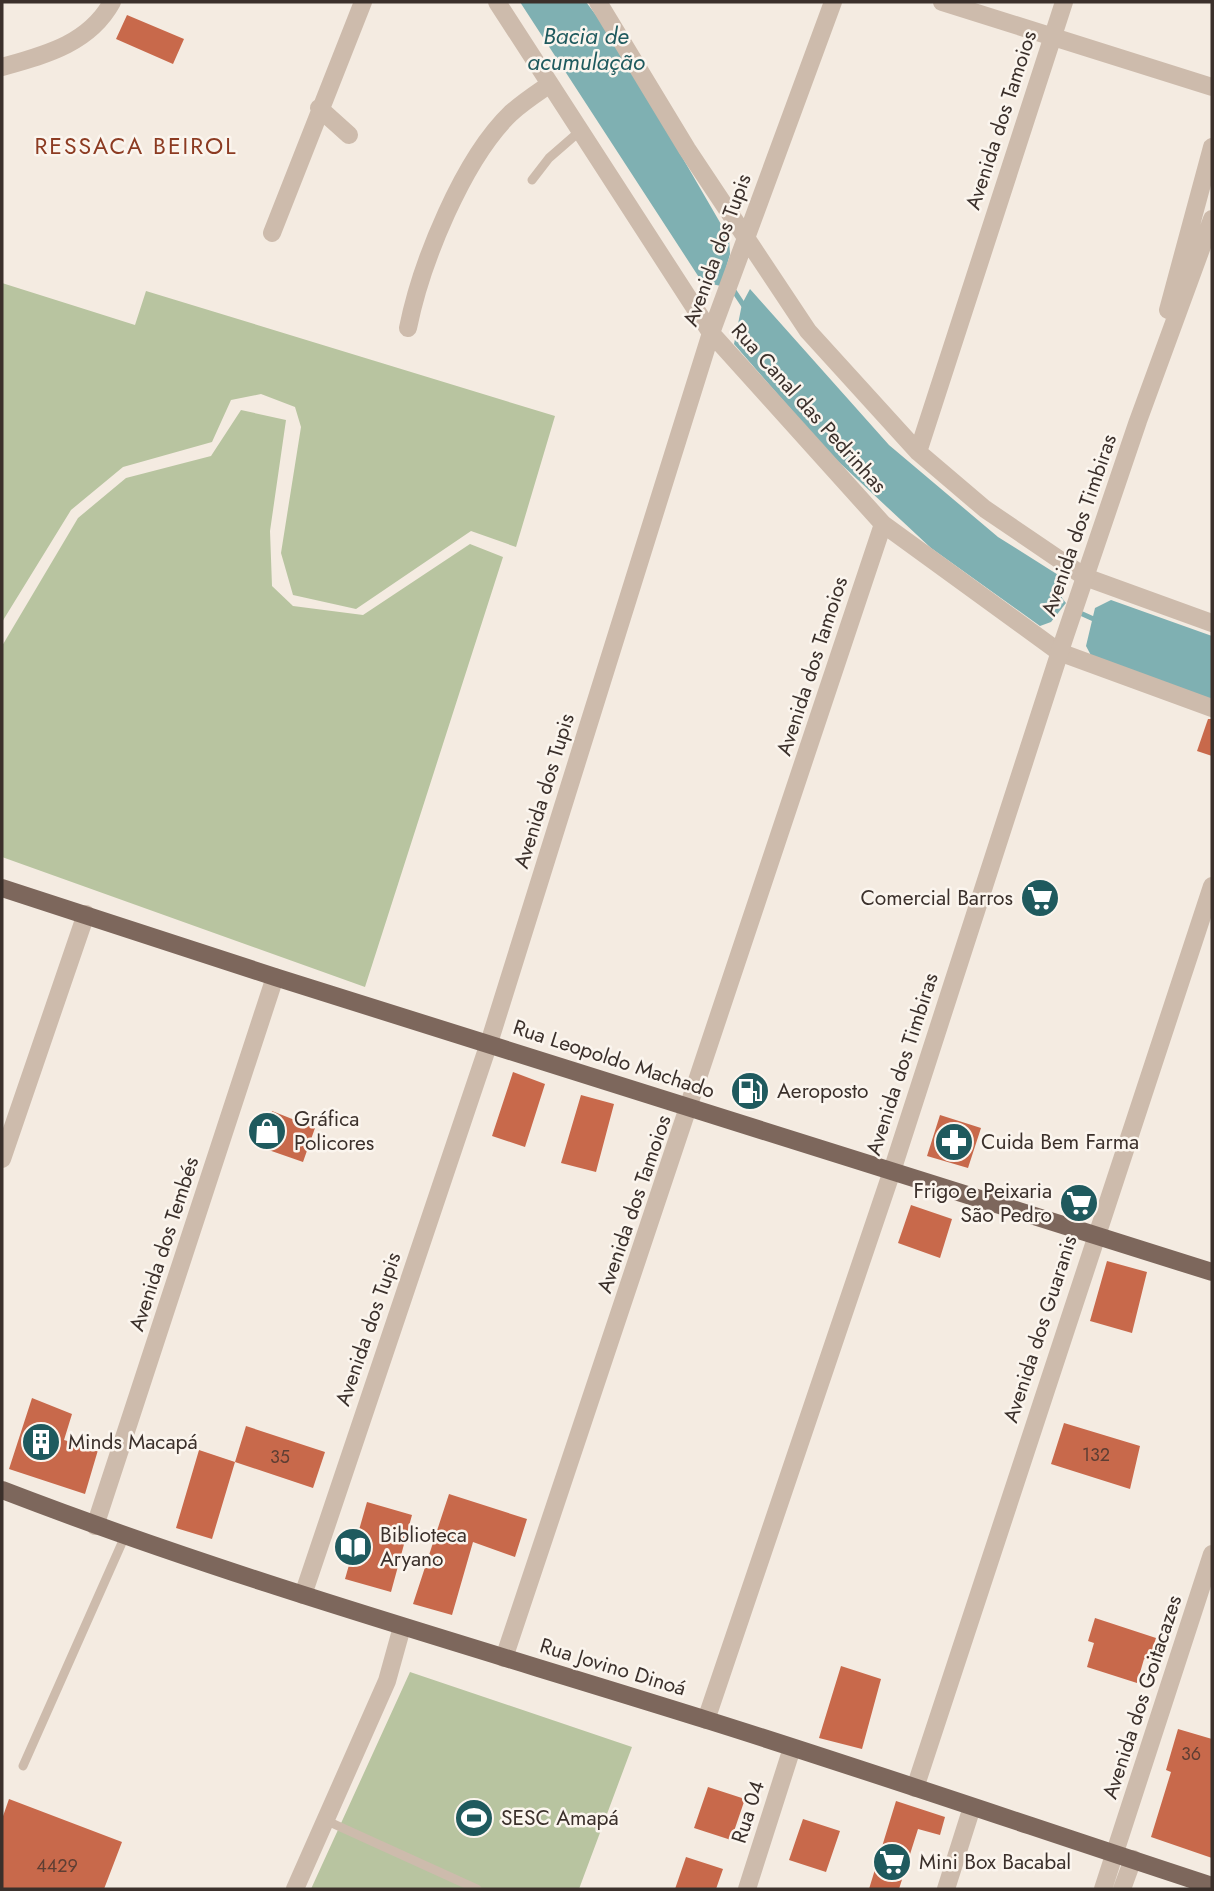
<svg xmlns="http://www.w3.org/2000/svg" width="1214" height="1891" font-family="Jost,sans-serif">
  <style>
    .green { fill: #b8c4a0 }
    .water { fill: #7fb0b2 }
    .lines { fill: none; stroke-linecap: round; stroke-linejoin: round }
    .stream { stroke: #7fb0b2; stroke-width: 5 }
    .building { fill: #c8694b }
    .service { stroke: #cdbbac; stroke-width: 9 }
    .minor { stroke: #cdbbac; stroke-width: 18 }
    .tertiary { stroke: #cdbbac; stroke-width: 18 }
    .primary { stroke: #7d675c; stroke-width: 18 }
    .labels { text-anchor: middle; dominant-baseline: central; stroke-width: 5; stroke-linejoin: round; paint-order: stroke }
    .number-label { font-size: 18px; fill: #5e3e33 }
    .street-label { font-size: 21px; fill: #3b302b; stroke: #fbf5ee }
    .poi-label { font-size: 21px; fill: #3b302b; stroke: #fbf5ee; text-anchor: start }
    .water-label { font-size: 23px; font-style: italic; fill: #1f5a5e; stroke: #fbf5ee }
    .neighbourhood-label { font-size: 23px; letter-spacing: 2px; fill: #8c3b22; stroke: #fbf5ee }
  </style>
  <rect width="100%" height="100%" fill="#f4ebe1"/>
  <path class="green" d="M2,283L135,325L146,291L555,416L516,547L471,531L356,609L293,595L281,553L301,427L295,407L261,394L231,400L212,442L123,467L71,510L2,622Z
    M241,410L286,420L270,531L272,586L293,606L363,615L470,544L503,557L365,987L2,857V646L78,518L126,478L211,456Z
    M410,1672L632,1747L579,1889H311Z"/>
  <path class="water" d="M520,2H586L612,36L729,238L730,254L721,286L702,282Z
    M750,289L889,445L998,537L1063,578L1062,598L1066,603L1051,622L1040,626L931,548L828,452L734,344L742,304Z
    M1111,600L1212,636V703L1094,661L1086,646L1095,608Z"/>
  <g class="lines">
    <path class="stream" d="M732,288L746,309
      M1078,612L1098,621"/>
  </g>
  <path class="building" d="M127,15L184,39L173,64L116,39Z
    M1208,719H1212V756L1197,751Z
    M513,1072L545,1084L525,1147L492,1136Z
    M581,1095L614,1104L596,1172L561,1163Z
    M272,1111L315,1128L303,1162L260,1147Z
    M940,1115L981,1128L968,1168L927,1156Z
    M911,1205L952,1219L940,1258L898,1243Z
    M1107,1261L1147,1272L1132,1333L1090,1321Z
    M32,1398L72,1414L64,1440L98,1450L85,1494L9,1469Z
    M1064,1423L1140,1446L1130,1489L1051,1464Z
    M246,1426L325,1452L313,1488L235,1462Z
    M199,1450L235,1462L212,1539L176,1528Z
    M449,1494L527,1519L515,1557L473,1542L452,1615L413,1604Z
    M367,1502L412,1515L391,1592L345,1579Z
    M1095,1618L1156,1638L1149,1660L1144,1659L1137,1683L1087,1667L1094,1643L1088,1641Z
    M841,1666L881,1679L862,1749L819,1738Z
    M1178,1729L1212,1739V1858L1151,1837L1171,1772L1166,1770Z
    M708,1787L745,1799L731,1840L694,1828Z
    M9,1799L122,1842L104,1889H2V1819Z
    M896,1801L945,1817L940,1835L918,1829L899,1889H869Z
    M803,1819L840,1831L826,1872L789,1860Z
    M686,1857L723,1869L716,1889H675Z"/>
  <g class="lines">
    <path class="service" d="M532,180L549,158L580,131
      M23,1766L125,1536
      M325,1820L477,1889"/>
    <path class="minor" d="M497,2L711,333L883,524L1059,652L1212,708
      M598,2L687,149L808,331L918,452L985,509L1085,577L1212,623
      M942,2L1212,87
      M2,67C45,55 89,44 112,2
      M319,108L349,135
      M272,233L363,2
      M408,328C421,263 463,159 511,113C523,102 537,93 550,84
      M918,452L1064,2
      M2,1159L86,914
      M95,1526L275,977
      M303,1595L489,1043L711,333L833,2
      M504,1658L883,524
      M915,1788L1212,886
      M295,1889L387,1681L402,1627
      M747,1889L792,1748
      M946,1889L972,1807
      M1103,1889L1212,1554
      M1122,1889L1133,1859"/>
    <path class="tertiary" d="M1168,310L1212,147
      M706,1720L892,1171L1064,639L1138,421L1212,219"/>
    <path class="primary" d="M2,888L275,977L1212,1272
      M2,1490C233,1579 471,1646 707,1720C876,1773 1044,1831 1212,1886"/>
  </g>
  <defs>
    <symbol id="supermarket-disc" viewBox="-11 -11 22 22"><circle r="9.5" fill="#1f5a5e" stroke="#fbf5ee"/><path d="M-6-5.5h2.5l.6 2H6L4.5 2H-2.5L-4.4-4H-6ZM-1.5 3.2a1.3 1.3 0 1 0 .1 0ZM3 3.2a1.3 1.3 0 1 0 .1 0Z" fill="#fff"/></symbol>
    <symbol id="fuel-disc" viewBox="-11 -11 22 22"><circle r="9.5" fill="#1f5a5e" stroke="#fbf5ee"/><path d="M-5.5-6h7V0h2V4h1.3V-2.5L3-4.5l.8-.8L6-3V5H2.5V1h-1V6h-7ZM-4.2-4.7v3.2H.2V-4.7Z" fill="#fff"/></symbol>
    <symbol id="shop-disc" viewBox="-11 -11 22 22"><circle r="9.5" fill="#1f5a5e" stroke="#fbf5ee"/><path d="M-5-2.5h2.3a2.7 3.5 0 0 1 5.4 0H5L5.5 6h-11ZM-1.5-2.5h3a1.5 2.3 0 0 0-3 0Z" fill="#fff"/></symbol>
    <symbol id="pharmacy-disc" viewBox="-11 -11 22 22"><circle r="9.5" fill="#1f5a5e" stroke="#fbf5ee"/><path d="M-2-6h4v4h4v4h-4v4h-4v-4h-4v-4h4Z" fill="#fff"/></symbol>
    <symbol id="building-disc" viewBox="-11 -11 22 22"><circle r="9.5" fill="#1f5a5e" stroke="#fbf5ee"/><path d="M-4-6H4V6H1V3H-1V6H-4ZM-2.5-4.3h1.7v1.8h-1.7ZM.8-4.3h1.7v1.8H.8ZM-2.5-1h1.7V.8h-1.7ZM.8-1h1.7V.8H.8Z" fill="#fff"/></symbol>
    <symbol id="library-disc" viewBox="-11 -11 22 22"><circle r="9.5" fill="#1f5a5e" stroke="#fbf5ee"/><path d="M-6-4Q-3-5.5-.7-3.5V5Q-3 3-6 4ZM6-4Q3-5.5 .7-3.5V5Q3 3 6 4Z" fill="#fff"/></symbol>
    <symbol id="stadium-disc" viewBox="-11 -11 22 22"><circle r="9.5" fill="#1f5a5e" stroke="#fbf5ee"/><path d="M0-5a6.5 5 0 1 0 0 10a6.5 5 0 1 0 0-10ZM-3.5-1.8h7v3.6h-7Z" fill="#fff"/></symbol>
  </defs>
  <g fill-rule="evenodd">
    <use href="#supermarket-disc" x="1018" y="876" width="44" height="44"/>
    <use href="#fuel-disc" x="728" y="1069" width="44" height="44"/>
    <use href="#shop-disc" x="245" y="1109" width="44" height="44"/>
    <use href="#pharmacy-disc" x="932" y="1120" width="44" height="44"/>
    <use href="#supermarket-disc" x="1057" y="1181" width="44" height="44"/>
    <use href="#building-disc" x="19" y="1420" width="44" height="44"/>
    <use href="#library-disc" x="331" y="1525" width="44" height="44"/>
    <use href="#stadium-disc" x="452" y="1796" width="44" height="44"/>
    <use href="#supermarket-disc" x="870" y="1840" width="44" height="44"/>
  </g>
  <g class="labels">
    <g class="number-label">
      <text x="1096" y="1455">132</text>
      <text x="280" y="1457">35</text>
      <text x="1191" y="1754">36</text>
      <text x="57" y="1866">4429</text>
    </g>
    <g class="street-label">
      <text transform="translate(1001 120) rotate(-72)">Avenida dos Tamoios</text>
      <text transform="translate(717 250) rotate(-70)">Avenida dos Tupis</text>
      <text transform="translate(809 408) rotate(48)">Rua Canal das Pedrinhas</text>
      <text transform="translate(1079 525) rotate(-71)">Avenida dos Timbiras</text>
      <text transform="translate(812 666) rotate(-72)">Avenida dos Tamoios</text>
      <text transform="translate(544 791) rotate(-73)">Avenida dos Tupis</text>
      <text transform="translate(614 1059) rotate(18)">Rua Leopoldo Machado</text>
      <text transform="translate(902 1064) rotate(-72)">Avenida dos Timbiras</text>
      <text transform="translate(634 1204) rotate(-71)">Avenida dos Tamoios</text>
      <text transform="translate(164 1244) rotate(-72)">Avenida dos Tembés</text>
      <text transform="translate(368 1329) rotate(-71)">Avenida dos Tupis</text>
      <text transform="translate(1040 1329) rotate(-72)">Avenida dos Guaranis</text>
      <text transform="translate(613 1667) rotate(17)">Rua Jovino Dinoá</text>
      <text transform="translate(1142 1697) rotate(-72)">Avenida dos Goitacazes</text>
      <text transform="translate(748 1812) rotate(-72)">Rua 04</text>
    </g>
    <g class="poi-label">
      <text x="1013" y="898" text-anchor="end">Comercial Barros</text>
      <text x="777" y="1091">Aeroposto</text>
      <text x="294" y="1119">Gráfica<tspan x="294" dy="24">Policores</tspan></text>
      <text x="981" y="1142">Cuida Bem Farma</text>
      <text x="1052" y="1191" text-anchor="end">Frigo e Peixaria<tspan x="1052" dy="24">São Pedro</tspan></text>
      <text x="68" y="1442">Minds Macapá</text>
      <text x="380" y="1535">Biblioteca<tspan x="380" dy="24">Aryano</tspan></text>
      <text x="501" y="1818">SESC Amapá</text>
      <text x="919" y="1862">Mini Box Bacabal</text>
    </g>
    <g class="water-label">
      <text x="586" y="36">Bacia de<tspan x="586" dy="26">acumulação</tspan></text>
    </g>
    <g class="neighbourhood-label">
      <text x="136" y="146">RESSACA BEIROL</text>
    </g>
  </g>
  <rect width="1214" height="1891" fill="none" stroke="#3b302b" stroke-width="7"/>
</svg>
